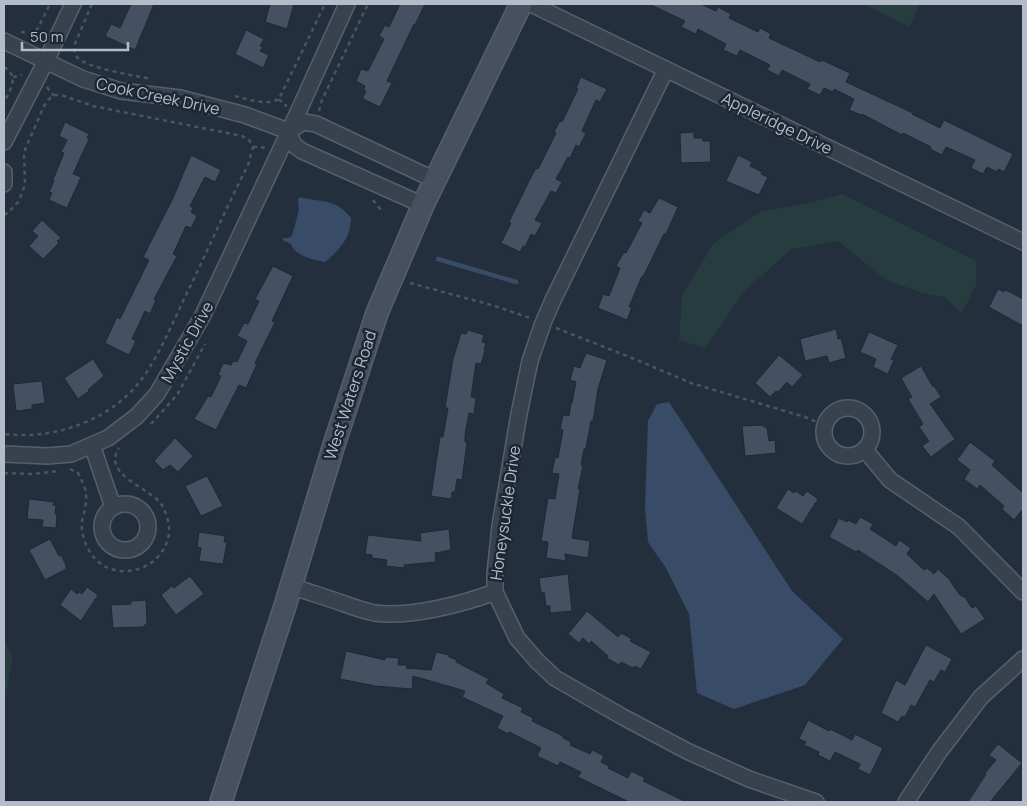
<svg xmlns="http://www.w3.org/2000/svg" width="1027" height="806" font-family="Manrope,sans-serif">
  <style>
    .green { fill: #263c3f }
    .water { fill: #394c67 }
    .lines { fill: none; stroke-linecap: round; stroke-linejoin: round }
    .stream { stroke: #394c67; stroke-width: 4.5 }
    .building { fill: #455162; stroke: #1f2835 }
    .street-casing { stroke: #565f6c; stroke-width: 18 }
    .secondary-casing { stroke: #565f6c; stroke-width: 24 }
    .path { stroke: #44595c; stroke-width: 2.5; stroke-dasharray: 4 4; stroke-linecap: butt }
    .street { stroke: #38414e; stroke-width: 15 }
    .secondary { stroke: #465061; stroke-width: 21 }
    .labels { text-anchor: middle; dominant-baseline: central; stroke-width: 5; stroke-linejoin: round; paint-order: stroke }
    .street-label { font-size: 16px; fill: #b4bcc9; stroke: #1d2633 }
  </style>
  <rect width="100%" height="100%" fill="#242f3e"/>
  <path class="green" d="M863,4H920L909,27Z
    M842,194L976,261V285L962,313L944,297L922,293L886,280L838,241L791,249L743,293L705,348L679,340L682,296L713,244L760,212L812,202Z
    M4,641L13,656L7,688L4,695Z"/>
  <path class="water" d="M300,197C322,203 336,198 351,218C350,239 341,248 325,262C314,260 295,256 291,244L282,240L284,238H288L292,236L299,210L298,199Z
    M669,402L792,591L843,639L805,685L734,709L697,693L689,614L666,568L648,542L645,508L648,421L657,404Z"/>
  <g class="lines">
    <path class="stream" d="M438,259L516,282"/>
  </g>
  <path class="building" d="M131,4H154L135,50L105,36L111,24L120,28Z
    M270,4H294L287,29L265,22Z
    M400,4H425L415,25L414,24L387,81L392,83L380,107L363,99V97L366,91L363,90L365,86L356,81L361,69L368,71L384,39L379,36L385,25L389,27Z
    M649,4H701L716,11L718,7L731,14L729,18L758,32L760,28L771,34L769,38L820,62L822,60L850,73L846,82L913,113L912,114L940,128L944,120L1013,154L1004,172L998,169L997,172L987,167L983,174L971,168L975,160L946,147L942,155L930,149L931,147L903,133L902,135L862,114L861,115L849,110L854,99L834,89L833,92L824,88L820,95L807,89L810,84L782,70L779,76L767,70L770,65L740,50L737,56L723,50L726,44L698,29L696,34L681,27L685,21Z
    M246,30L264,39L260,46L263,47L260,51L269,55L263,68L235,54Z
    M581,77L607,89L600,102L596,100L582,131L586,133L579,147L576,145L570,158L568,157L556,179L562,182L556,193L551,191L535,220L542,223L535,236L531,234L525,247L523,246L520,252L501,243L511,223L509,222L530,179L536,168L538,169L556,133L554,132L560,121L562,122L578,89L576,88Z
    M65,122L89,134L87,138L89,139L73,174L81,177L67,208L49,200L52,193L49,192L54,181L53,180L64,153L61,152L67,140L59,136Z
    M694,132V138H703V141H710L711,162L681,163L680,133Z
    M191,155L221,170L215,182L205,177L190,206L193,208L191,212L197,216L191,228L186,226L173,254L177,256L154,299L156,300L150,314L145,311L132,339L136,341L129,355L105,343L117,317L120,319L149,260L143,257L173,198Z
    M738,155L752,162L750,166L762,172L761,174L768,177L759,195L726,181Z
    M659,198L678,207L666,234H664L643,277L642,276L629,307H632L627,320L598,308L603,294L609,296L620,268L616,266L624,252L626,253L642,223L638,221L644,210L650,213Z
    M42,220L61,238L57,241L59,243L43,259L29,246L38,236L32,231Z
    M273,266L293,276L272,321L275,322L255,363L257,364L246,388L239,385L216,430L194,419L208,396L211,397L221,376L218,375L223,363L231,365L233,361L237,362L247,341L237,336L244,323L248,324L259,301L255,299Z
    M998,289L1004,292L1006,290L1023,299V326L989,307Z
    M836,329L838,339L841,338L846,358L829,363L827,356L805,361L800,339Z
    M468,330L484,335L482,342L486,343L484,350L485,351L481,364L476,363L471,397L476,398L474,414L469,413L465,435V442H467L462,480L457,479L455,492H452L451,499L431,496L440,437H443L448,408H445L453,359L461,333L466,334Z
    M869,332L898,345L891,359L894,360L888,374L873,367L876,359L860,352Z
    M586,353L607,360L598,389L593,421H591L586,448L584,449L581,465L583,466L578,489H580L572,538L590,541L588,558L565,554L566,561L546,558L548,542L541,541L548,498L555,499L559,474L552,473L555,457L558,458L563,430L560,429L563,415L569,416L571,403H572L576,382L570,380L574,366L580,368Z
    M779,355L803,375L792,387L787,382L778,392L776,391L770,397L755,383Z
    M93,359L104,376L88,390L89,391L78,399L64,378Z
    M921,366L933,387L934,386L941,397L930,404L955,439L931,457L922,446L929,441L919,427L923,424L908,399L912,397L901,378Z
    M42,381L45,403L32,405V409L16,411L13,384Z
    M761,425L767,428L769,441L775,440L776,453L745,456L742,426Z
    M175,438L193,456L178,472L170,465L163,470L154,461Z
    M970,442L995,461L992,465L1023,493V509L1014,520L1002,509L1004,506L980,485L977,489L964,479L970,470L957,460Z
    M207,476L223,506L201,516L185,486Z
    M788,489L794,493L796,491L803,496L807,491L818,499L802,524L776,508Z
    M29,499L54,502L53,505H56L55,514H57L56,528L42,527L43,520L27,519Z
    M860,517L873,524L870,529L896,546L899,540L911,548L907,554L924,570L927,568L934,574L938,569L949,579L959,594L963,597L964,596L972,608L976,606L985,619L961,634L934,594L928,602L898,576L858,550L856,552L829,537L839,518L847,522L848,520L856,524Z
    M449,529L451,550L435,553L436,562L404,565V568L386,566L387,560L372,558V555L365,554L368,535L421,541L420,533Z
    M199,532L225,536L224,542H227L223,564L199,561L201,548L197,547Z
    M50,539L59,556L61,555L66,565V569L45,580L29,550Z
    M568,574L572,611L550,613V606H546L544,592L541,593L539,578Z
    M190,576L204,594L176,615L161,595L172,586L174,588Z
    M87,587L98,595L81,621L60,605L71,589L77,594L79,592L82,594Z
    M146,600L147,623L143,627L113,628L111,605L131,604V601Z
    M587,611L618,637L621,633L632,639L630,641L651,652L641,669L635,666L633,668L621,662L619,665L607,658L608,656L591,641L589,644L583,638L579,643L568,634Z
    M926,645L952,659L945,672L941,670L934,682L930,680L915,707L911,705L905,717L902,716L898,722L881,713L896,680L905,685Z
    M346,651L385,660V657L399,658L398,665H407L406,668L431,670L436,652L449,655V657L457,660L456,662L489,679L486,683L504,694L502,698L523,708L521,712L533,718L532,721L563,736V738L571,742L570,745L590,754L592,750L604,756L601,762L609,766L608,768L628,778L631,771L645,778L643,781L686,802H629L578,777L581,772L560,762L558,766L537,756L541,748L509,732L508,734L497,728L503,716L462,697L465,691L413,676L412,689L375,686L340,679Z
    M808,720L829,731L830,729L852,740L855,734L883,748L870,775L858,769L860,764L835,752L830,761L818,755L819,752L804,745L806,742L799,739Z
    M998,744L1022,763L990,802H968L986,774L985,773L996,760L989,755Z"/>
  <g class="lines">
    <defs>
      <path id="street" d="M531,4L1023,242
        M4,41L83,79L121,91L180,98L245,115L288,131L294,145L302,151L423,205
        M666,69L553,300L543,323L530,361L519,414L500,526L495,574V592L517,638L537,661L555,678L623,717L687,751L749,779L816,802
        M288,131L304,122L316,124L435,180
        M4,142L46,61L73,4
        M4,172V184
        M824 432a24 24 0 1 1 48 0a24 24 0 1 1-48 0Z
        M92,445L113,507
        M865,450L890,480L959,527L1023,592
        M4,454L47,456L71,454L108,438L137,416L157,394L203,315L300,108L347,4
        M102 527a23 23 0 1 1 46 0a23 23 0 1 1-46 0Z
        M291,586C308,592 325,597 342,603C353,607 364,611 375,613C409,618 463,604 495,592
        M906,802L939,752L981,697L1023,659"/>
      <path id="secondary" d="M221,802L285,606L333,448L377,313L423,205L521,4"/>
    </defs>
    <use href="#street" class="street-casing"/>
    <use href="#secondary" class="secondary-casing"/>
    <path class="path" d="M92,4L74,46C74,50 74,54 77,57C87,69 135,75 151,79
      M21,32L34,33L38,28L50,4
      M4,67C20,77 10,89 4,103
      M13,77L22,75
      M47,87L54,96
      M235,96C248,99 266,106 279,99L325,4
      M279,99L284,105L287,106
      M319,111L322,100L368,4
      M253,147H262L266,149
      M373,200L381,210
      M4,215L9,212L19,201L25,185L24,152L44,106L49,99L55,95H61L93,106L242,136L249,140L253,147L248,165C226,208 207,252 186,295C173,322 161,351 144,376C113,420 56,440 4,434
      M410,283L495,306L530,318
      M556,328L632,358L691,383L805,417L824,425
      M151,424L177,395L205,344
      M70,469L78,473C81,480 86,487 86,495C87,504 84,512 82,521C80,540 92,563 111,569C135,577 163,562 168,538C171,529 168,518 164,509C156,488 100,477 119,448
      M4,473L33,474L57,471"/>
    <use href="#street" class="street"/>
    <use href="#secondary" class="secondary"/>
  </g>
  <g class="labels">
    <g class="street-label">
      <text transform="translate(158 96) rotate(12)">Cook Creek Drive</text>
      <text transform="translate(777 123) rotate(26)">Appleridge Drive</text>
      <text transform="translate(187 342) rotate(-61)">Mystic Drive</text>
      <text transform="translate(350 395) rotate(-72)">West Waters Road</text>
      <text transform="translate(505 513) rotate(-82)">Honeysuckle Drive</text>
    </g>
  </g>
  <rect width="1027" height="806" fill="none" stroke="#b4bcc9" stroke-width="10"/>
  <path d="M22 42v8h106v-8" fill="none" stroke="#b4bcc9" stroke-width="2.5"/>
  <text x="30" y="42" font-size="15" fill="#b4bcc9" stroke="#1d2633" stroke-width="4" paint-order="stroke">50 m</text>
</svg>
